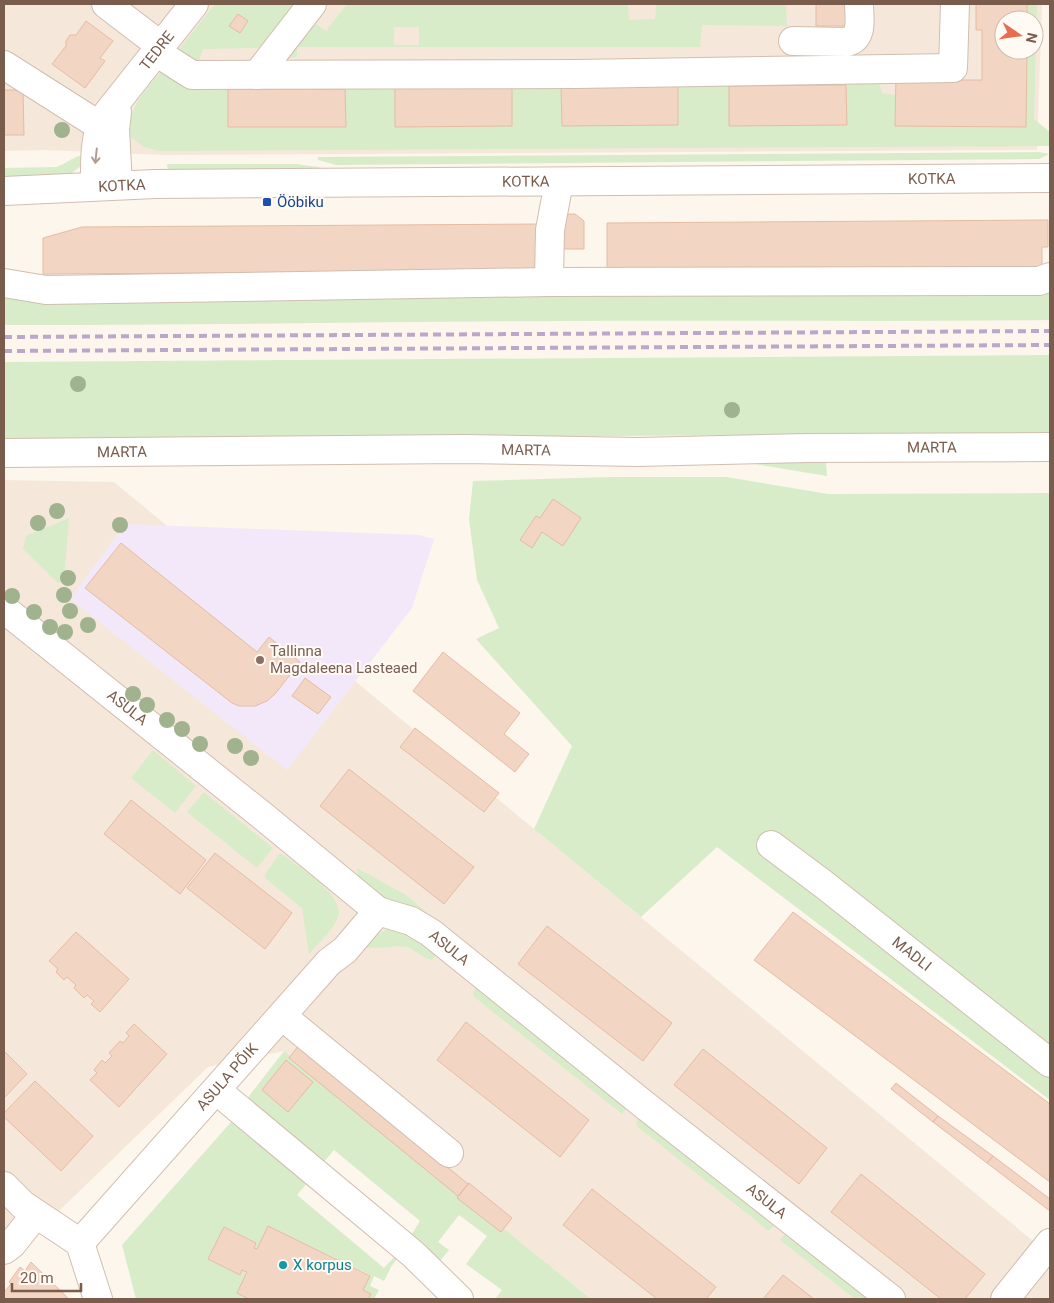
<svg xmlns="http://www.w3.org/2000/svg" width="1054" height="1303" font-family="Roboto,sans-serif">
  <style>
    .residential { fill: #f5e8da; fill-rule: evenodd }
    .education { fill: #f3e8fa }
    .green { fill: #d8ecc9; fill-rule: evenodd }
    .building { fill: #f3d5c3; stroke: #e6bba3 }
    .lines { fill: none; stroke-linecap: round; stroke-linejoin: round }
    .minor-casing { stroke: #d1beb0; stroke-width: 30 }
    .minor { stroke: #fff; stroke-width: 28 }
    .rail { stroke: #b9a8c9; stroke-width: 4; stroke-dasharray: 8 5; stroke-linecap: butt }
    .tree { fill: #a0b28e }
    .oneway { stroke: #af9d94 }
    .transit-dot { fill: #1a4fb4; stroke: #fffaf3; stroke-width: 2 }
    .education-dot { fill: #8d6e63; stroke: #fffaf3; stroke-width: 2 }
    .culture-dot { fill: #0f9aa8; stroke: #fffaf3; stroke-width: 2 }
    .labels { text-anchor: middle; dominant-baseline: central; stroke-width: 4; stroke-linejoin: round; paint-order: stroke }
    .street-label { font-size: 15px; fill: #7a5c4d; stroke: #fffaf3 }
    .transit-label { font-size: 15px; fill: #164399; stroke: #fffaf3; text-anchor: start }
    .education-label { font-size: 15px; fill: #785e54; stroke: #fffaf3; text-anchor: start }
    .culture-label { font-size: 15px; fill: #0d838f; stroke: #fffaf3; text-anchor: start }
  </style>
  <rect width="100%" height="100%" fill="#fdf6ec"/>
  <path class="residential" d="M4,4H1042L1037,150L164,155L45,150L4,151ZM1004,20H1034V50H1004Z
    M4,480L114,482L1050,1255V1299H591L284,1051L208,1067L4,1264Z"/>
  <path class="education" d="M125,524L419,535L434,539L412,608L287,770L70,599Z"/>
  <path class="green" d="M215,4H301L263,48L203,49L198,64L177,52ZM238,14L248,21L240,33L230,25Z
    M347,4H628L629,20L655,19L656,4H786L787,26L702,25L700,47H297V57L282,58L304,28L309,32L316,24L326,31ZM394,27H419V45H394Z
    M1027,4H1037L1034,119L1050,132V146L158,151L144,147L129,136C127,105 150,86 168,64L196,89H216V79L254,78V89H228V127H346L345,89H319V78L512,86H561L562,126L678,125V85L756,76L755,86H729L730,126L846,125L820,85L819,75L877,76L882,93L895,95V126L1025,127L1027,50H1034V20H1027Z
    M1039,152L1049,154L1039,159L336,165L318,160V157Z
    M83,155L82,165L72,173L67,175L4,177V168L56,167C66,164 72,157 83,155Z
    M167,164H296L318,167L327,170L168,171Z
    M1050,285V320C889,322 728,320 566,321C379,322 191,325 4,325V293Z
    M1050,355V433L4,440V362Z
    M725,459L824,461L826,463L827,476Z
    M610,477H726L828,494L1050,493V1100L717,847L641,917L534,829L572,746L476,639L499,628L477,580L469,519L473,481Z
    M69,518L64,580L58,583L23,549L26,536Z
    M153,750L196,786L175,813L131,778Z
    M204,792L273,848L257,868L187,812Z
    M280,853C296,865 346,895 338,917C333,931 318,943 309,954L302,908L266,879L265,874Z
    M357,868L406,895L431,916L403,904L381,897L358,878Z
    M389,928L420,938L436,955L432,960C423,959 416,950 407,947C393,944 378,951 363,946L374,935H377Z
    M478,985L629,1105L622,1114L473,996V992Z
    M284,1051L591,1299H495L502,1290L466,1264L487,1236L459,1215L438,1242L449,1250L439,1262L410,1237L420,1221L334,1150L323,1163L246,1100Z
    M642,1114L777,1222L769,1231L638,1127L636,1122Z
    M232,1121L308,1182L297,1195L384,1268L397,1254L399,1256L391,1267L384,1281L374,1276L370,1286L379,1290L374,1299H368L371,1294L363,1290L370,1275L268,1227L257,1249L254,1248L256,1243L224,1227L208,1259L240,1275L242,1270L247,1272L237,1293L249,1299H136L122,1245Z
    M788,1230L873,1299H855L780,1240Z"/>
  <path class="building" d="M816,4H846V26H816Z
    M976,4H1027V20H1004V50H1027L1026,127L895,126L896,75L929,80H982V30H976Z
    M238,14L248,21L240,33L229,26Z
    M86,21L113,41L100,58L105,61L85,88L52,64L66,46V41L70,35H76Z
    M678,85V125L562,126L561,86Z
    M846,85L847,125L729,126V86Z
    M512,86V126L395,127V87Z
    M228,89H345L346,127H228Z
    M4,90H23L24,135H4Z
    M569,214H575L584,221V249H562L563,218Z
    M1048,220V247H1042V271H607V223Z
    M541,224V271L43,274V238L82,227Z
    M553,499L581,518L563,546L542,532L532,548L520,540L536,516L540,518Z
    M121,543L257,652L269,637L300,662L275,694L267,701L255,706H239L232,703L85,588Z
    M443,652L520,713L504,734L529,754L515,772L413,691Z
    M305,678L331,697L318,714L292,696Z
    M415,728L499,793L484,812L400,747Z
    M349,769L474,867L444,904L320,806Z
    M131,800L206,860L180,894L104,834Z
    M215,853L292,913L265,949L187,888Z
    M793,912L1050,1104V1182L754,960Z
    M547,926L672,1023L643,1061L518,964Z
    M76,932L129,979L100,1012L91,1004L94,1001L87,995L84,998L74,988L76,985L67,977L64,980L56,972L58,969L49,961Z
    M466,1022L589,1120L560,1157L437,1060Z
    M134,1024L167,1054L119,1107L90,1080L97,1073L94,1070L102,1060L105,1063L112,1056L109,1053L120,1041L123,1043L129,1036L126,1033Z
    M299,1045L468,1184L458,1196L289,1058Z
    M703,1049L827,1148L799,1184L674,1085Z
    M5,1052L27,1074L4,1098V1053Z
    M286,1060L313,1082L288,1112L262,1090Z
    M35,1081L93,1136L61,1171L4,1117V1113Z
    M896,1083L938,1116L933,1122L891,1089Z
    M938,1116L993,1156L987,1163L933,1122Z
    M993,1156L1050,1199V1211L987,1163Z
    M861,1174L985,1274L965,1299H941L831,1212Z
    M469,1183L512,1218L501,1232L457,1198Z
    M592,1189L716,1287L706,1299H657L563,1225Z
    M268,1226L370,1276L363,1290L371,1294L368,1299H249L237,1293L247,1272L242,1270L240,1275L208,1259L224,1227L256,1243L254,1248L257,1249Z
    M31,1262L69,1299H4V1292L11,1284L9,1282L20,1267L25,1271Z
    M783,1275L814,1299H763Z"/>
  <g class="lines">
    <defs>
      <g id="minor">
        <path d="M106,4L161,46"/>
        <path d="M793,41L847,42C864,38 859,17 859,4"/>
        <path d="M156,52L192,75L577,74L953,68L955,4"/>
        <path d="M4,65L100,126"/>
        <path d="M257,75L312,4"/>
        <path d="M117,112L115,129L118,185"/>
        <path id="s1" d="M95,186C95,164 94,139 103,119L194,4"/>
        <path id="s2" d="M4,191L155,184L1050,178"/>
        <path d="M549,282L550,230L559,182"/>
        <path d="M4,283L46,290L549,282L1000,281H1039L1050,277"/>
        <path id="s3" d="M4,453L463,449L638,452L808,448L1050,447"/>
        <path id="s4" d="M4,609L264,817L378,911L411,921L431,933L642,1103L891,1299"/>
        <path id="s5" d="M771,845L822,883L1050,1063"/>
        <path d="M282,1016L449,1153"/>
        <path d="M216,1090L413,1254L459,1299"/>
        <path d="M4,1186L23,1205L80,1243L98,1299"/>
        <path id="s6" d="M80,1243L329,962L345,950L378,911"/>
        <path d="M4,1250L12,1244L36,1214"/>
        <path d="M1005,1299L1050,1243"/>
      </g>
    </defs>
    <use href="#minor" class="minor-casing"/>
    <use href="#minor" class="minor"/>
    <path class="rail" d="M4,337L1050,331
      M4,351L1050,345"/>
  </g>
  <g class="tree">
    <circle cx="62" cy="130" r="8"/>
    <circle cx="78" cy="384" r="8"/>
    <circle cx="732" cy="410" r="8"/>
    <circle cx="57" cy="511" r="8"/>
    <circle cx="38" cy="523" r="8"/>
    <circle cx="120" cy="525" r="8"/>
    <circle cx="68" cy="578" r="8"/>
    <circle cx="64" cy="595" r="8"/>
    <circle cx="12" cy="596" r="8"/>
    <circle cx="70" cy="611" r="8"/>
    <circle cx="34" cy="612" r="8"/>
    <circle cx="88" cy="625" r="8"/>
    <circle cx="50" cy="627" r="8"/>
    <circle cx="65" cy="632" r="8"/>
    <circle cx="133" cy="694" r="8"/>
    <circle cx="147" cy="705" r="8"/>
    <circle cx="167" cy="720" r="8"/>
    <circle cx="182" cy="729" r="8"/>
    <circle cx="200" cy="744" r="8"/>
    <circle cx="235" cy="746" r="8"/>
    <circle cx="251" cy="758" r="8"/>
  </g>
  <defs><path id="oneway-shaft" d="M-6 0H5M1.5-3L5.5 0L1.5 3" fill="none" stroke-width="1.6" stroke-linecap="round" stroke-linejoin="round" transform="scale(1.25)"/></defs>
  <use class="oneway" href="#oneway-shaft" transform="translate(96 156) rotate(96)"/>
  <rect class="transit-dot" x="262" y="197" width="10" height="10" rx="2.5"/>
  <circle class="education-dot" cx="260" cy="660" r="5"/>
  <circle class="culture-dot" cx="283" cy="1265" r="5"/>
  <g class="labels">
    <g class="street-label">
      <text stroke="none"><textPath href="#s1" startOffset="155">TEDRE</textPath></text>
      <text stroke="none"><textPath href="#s2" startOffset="928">KOTKA</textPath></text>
      <text stroke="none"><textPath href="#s2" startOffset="522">KOTKA</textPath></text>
      <text stroke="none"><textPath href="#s2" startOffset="118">KOTKA</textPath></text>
      <text stroke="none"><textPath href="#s3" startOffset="928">MARTA</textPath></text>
      <text stroke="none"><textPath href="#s3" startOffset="522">MARTA</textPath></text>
      <text stroke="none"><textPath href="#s3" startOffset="118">MARTA</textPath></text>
      <text stroke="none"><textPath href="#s4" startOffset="158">ASULA</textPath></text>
      <text stroke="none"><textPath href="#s4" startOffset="562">ASULA</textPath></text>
      <text stroke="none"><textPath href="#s5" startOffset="178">MADLI</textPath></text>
      <text stroke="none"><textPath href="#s6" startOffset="222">ASULA PÕIK</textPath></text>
      <text stroke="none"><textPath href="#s4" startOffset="968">ASULA</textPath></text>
    </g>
    <g class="transit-label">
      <text x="277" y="202">Ööbiku</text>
    </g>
    <g class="education-label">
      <text x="270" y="651">Tallinna<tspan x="270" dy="17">Magdaleena Lasteaed</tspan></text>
    </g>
    <g class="culture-label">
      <text x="293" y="1265">X korpus</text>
    </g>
  </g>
  <rect width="1054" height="1303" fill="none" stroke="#7a5c4d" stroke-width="10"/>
  <g transform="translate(1019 35) rotate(103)"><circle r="24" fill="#fffaf3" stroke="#cabbb1"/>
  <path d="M0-4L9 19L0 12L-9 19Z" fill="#e76f51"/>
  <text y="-8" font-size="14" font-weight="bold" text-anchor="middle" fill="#7a5c4d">N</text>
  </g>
  <path d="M12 1283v8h69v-8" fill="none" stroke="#7a5c4d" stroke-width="2.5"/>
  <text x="20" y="1283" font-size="15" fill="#7a5c4d" stroke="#fffaf3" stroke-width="4" paint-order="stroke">20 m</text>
</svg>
